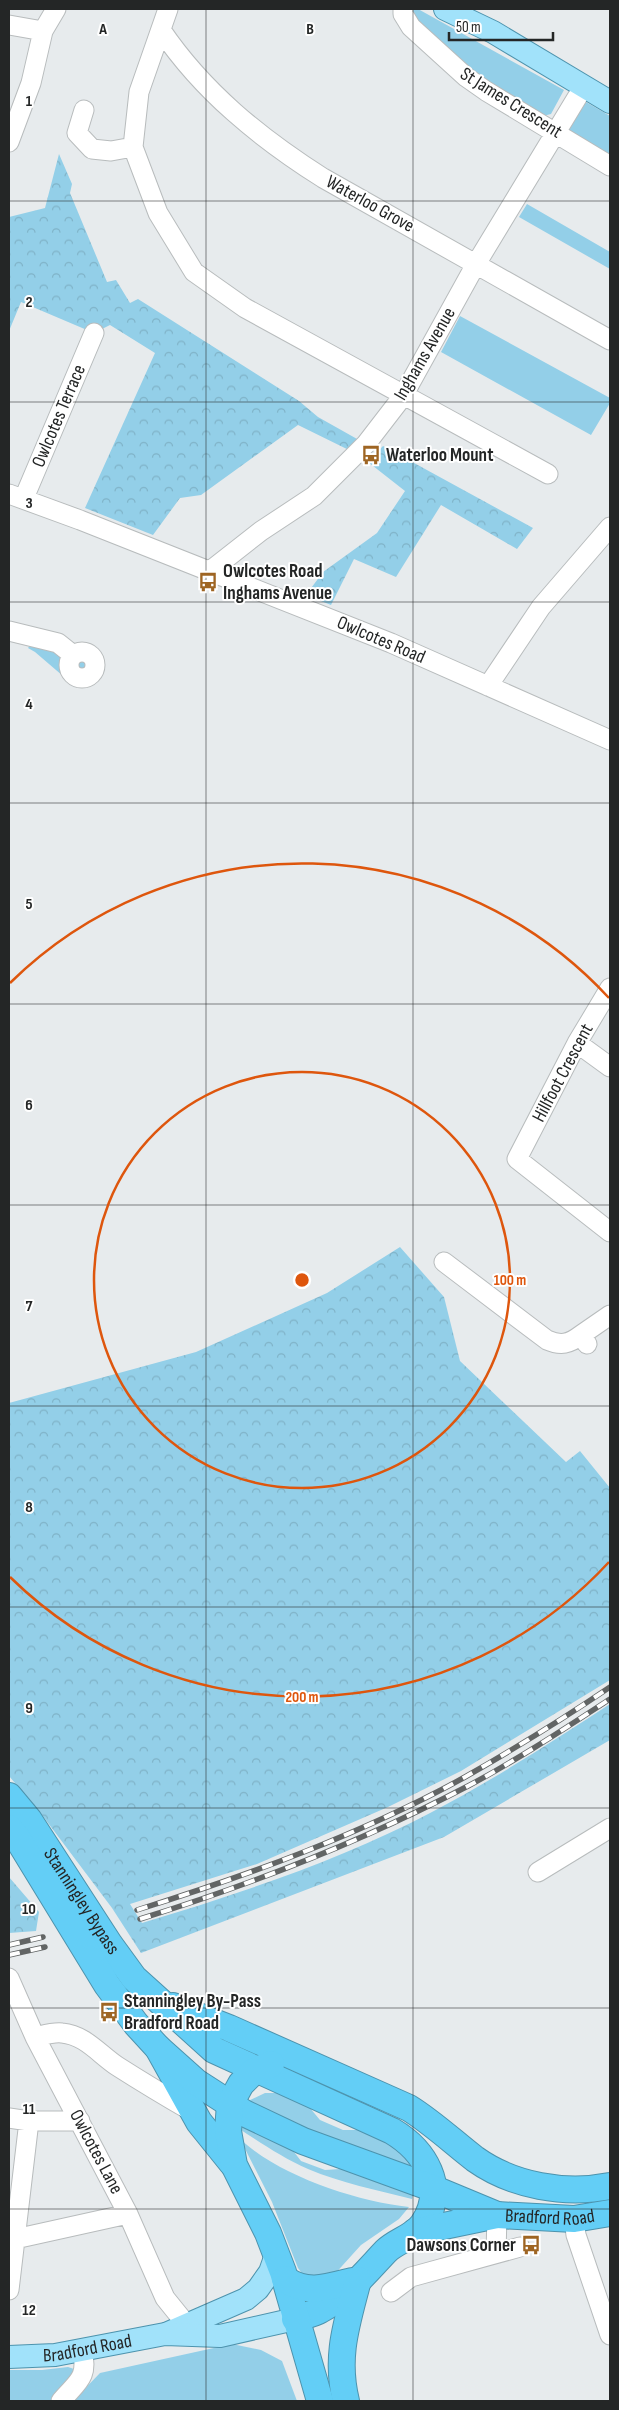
<svg xmlns="http://www.w3.org/2000/svg" width="619" height="2410" font-family="'Sofia Sans Condensed',sans-serif">
  <style>
    .grass { fill: #93cfe8 }
    .forest { fill: url(#forest-crowns) }
    .lines { fill: none; stroke-linecap: round; stroke-linejoin: round }
    .minor-casing { stroke: #b8bcbd; stroke-width: 21 }
    .major-casing { stroke: #4d93ad; stroke-width: 24 }
    .highway-casing { stroke: #4d93ad; stroke-width: 28 }
    .minor { stroke: #fff; stroke-width: 19 }
    .major { stroke: #a1e2fa; stroke-width: 22 }
    .highway { stroke: #63cef6; stroke-width: 26 }
    .rail-casing { stroke: #626565; stroke-width: 5.5 }
    .rail { stroke: #fff; stroke-width: 4; stroke-dasharray: 11; stroke-linecap: butt }
    .grid { fill: none; stroke: #242626; stroke-width: 1; stroke-opacity: 0.55 }
    .ring { fill: none; stroke: #de560d; stroke-width: 2.5 }
    .labels { text-anchor: middle; dominant-baseline: central; stroke-width: 4; stroke-linejoin: round; paint-order: stroke }
    .street-label { font-size: 19px; fill: #242626; stroke: #fff }
    .poi-label { font-size: 19px; font-weight: bold; fill: #242626; stroke: #fff; text-anchor: start }
    .grid-label { font-size: 16px; text-anchor: middle; font-weight: bold; fill: #242626; stroke: #fff; stroke-width: 4; stroke-linejoin: round; paint-order: stroke }
    .centre { fill: #de560d; stroke: #fff; stroke-width: 2.5 }
    .ring-label { font-size: 15px; text-anchor: middle; font-weight: bold; fill: #de560d; stroke: #fff; stroke-width: 4; stroke-linejoin: round; paint-order: stroke }
  </style>
  <defs>
    <pattern id="forest-crowns" width="20" height="18" patternUnits="userSpaceOnUse" patternTransform="scale(1.25)"><rect width="20" height="18" fill="#93cfe8"/><path d="M2 6a3 3 0 1 1 6 0M12 15a3 3 0 1 1 6 0" fill="none" stroke="#7fb2c7"/></pattern>
  </defs>
  <rect width="100%" height="100%" fill="#e7ebed"/>
  <path class="grass" d="M410,9H418L564,90L551,114L543,116L480,79L414,20Z
    M586,102L610,116V159L569,135V129Z
    M527,204L610,252V269L519,217Z
    M460,316L610,398V403L591,435L441,352Z
    M31,644L59,652L63,657L64,675L63,676L35,652L28,648Z
    M69 665a13 13 0 1 1 26 0a13 13 0 1 1-26 0Z
    M265,2093H276L310,2108L320,2120L343,2130H358L392,2145L406,2158L411,2167L330,2139L248,2101Z
    M239,2124L291,2148L301,2161L325,2170L341,2169L413,2195L412,2199C377,2190 341,2183 308,2169C283,2158 261,2143 238,2128Z
    M240,2139C280,2176 355,2201 409,2207L399,2219L361,2245L333,2276H304L298,2268L272,2202Z
    M232,2344L261,2350L282,2361L297,2401H73L100,2373Z
    M68,2367L74,2369V2373L51,2401H9V2370H42Z"/>
  <path class="forest" d="M59,154L72,184L70,193L107,282L116,280L130,303L138,299L299,401L318,417L366,444L357,454L298,425L201,495L180,498L153,535L85,508L155,353L110,325L94,333L21,302L9,331V217L45,208Z
    M383,446L533,528L517,549L441,505L396,577L354,559L331,605L306,595L323,572L377,533L405,491L368,462Z
    M400,1247L444,1297L460,1361L566,1462L580,1451L610,1488V1680L461,1771L388,1807L257,1864L130,1904L142,1923C241,1893 341,1860 432,1812C493,1780 552,1742 610,1704V1740L444,1837L141,1953L112,1908L42,1815L9,1776V1403L196,1352L327,1293Z
    M9,1877L39,1912L36,1931L9,1933Z"/>
  <g class="lines">
    <defs>
      <path id="minor" d="M168,9L139,92L133,147L158,213L194,272L245,308L548,474
        M403,9V14L411,27L466,77L486,91L610,166
        M9,25L43,31
        M161,30C203,92 260,138 323,178L610,340
        M84,110L77,133L92,149L111,151L133,147
        M9,142L31,83L43,31L56,9
        M9,494L80,520L391,643L610,740
        M24,498L94,333
        M210,571L261,531L314,496L366,444L403,396L476,264L584,86
        M9,631L58,643L73,655
        M69 665a13 13 0 1 1 26 0a13 13 0 1 1-26 0Z
        M488,686L541,607L610,527
        M610,988L577,1043L517,1159L610,1232
        M577,1043L610,1067
        M444,1262L547,1340C561,1346 569,1344 581,1335L587,1344
        M581,1335L610,1315
        M538,1872L610,1828
        M9,1978L35,2037L128,2214L165,2298L186,2324
        M35,2037C44,2035 53,2032 62,2033C85,2035 99,2054 117,2066C142,2082 167,2097 193,2112
        M9,2118L29,2121H80
        M574,2219L576,2235L610,2335
        M15,2239L128,2214
        M496,2253L497,2215
        M9,2290L29,2121
        M391,2292L411,2277L520,2247
        M61,2401C77,2382 89,2378 82,2350"/>
      <g id="major">
        <path d="M445,9L493,32L610,102"/>
        <path d="M168,2333L246,2299L258,2289L270,2272L276,2255"/>
        <path id="s1" d="M9,2357L55,2355L165,2334L220,2336L295,2319"/>
      </g>
      <g id="highway">
        <path id="s2" d="M9,1796L29,1820L110,1945L134,1978L214,2050L392,2131C424,2150 448,2187 423,2224C414,2237 396,2241 386,2251C366,2272 346,2297 320,2310C313,2314 303,2316 295,2319"/>
        <path d="M9,1828L16,1836L107,1985L136,2024L158,2048L199,2122L232,2163"/>
        <path d="M173,2006L229,2028L409,2108C433,2123 453,2142 475,2159C513,2186 565,2195 610,2186"/>
        <path id="s3" d="M158,2048L196,2082L244,2113L303,2141L432,2188L497,2215L574,2219L610,2213"/>
        <path d="M271,2064L253,2072L241,2084L230,2104L228,2131L234,2165L268,2233L283,2272L320,2401"/>
        <path d="M415,2232L497,2215"/>
        <path d="M285,2279C307,2295 328,2287 352,2281"/>
        <path d="M346,2401C335,2356 347,2323 358,2280"/>
      </g>
    </defs>
    <use href="#minor" class="minor-casing"/>
    <use href="#major" class="major-casing"/>
    <use href="#highway" class="highway-casing"/>
    <use href="#minor" class="minor"/>
    <use href="#major" class="major"/>
    <use href="#highway" class="highway"/>
    <defs>
      <path id="rail" d="M137,1910C249,1875 362,1834 465,1777C514,1749 563,1719 610,1687
        M140,1919C253,1884 363,1841 468,1786C517,1760 564,1729 610,1699
        M9,1945L43,1937
        M9,1955L45,1947"/>
    </defs>
    <use href="#rail" class="rail-casing"/>
    <use href="#rail" class="rail"/>
  </g>
  <path class="grid" d="M206,9V2401M413,9V2401M9,201H610M9,402H610M9,602H610M9,803H610M9,1004H610M9,1205H610M9,1406H610M9,1607H610M9,1808H610M9,2008H610M9,2209H610"/>
  <g class="ring">
    <circle cx="302" cy="1280" r="208"/>
    <path d="M609 1562A417 417 0 0 1 10 1577M10 983A417 417 0 0 1 609 998"/>
  </g>
  <defs>
    <symbol id="bus-bare" viewBox="-9 -9 18 18"><path d="M-5-6H5V4H4V6H2V4H-2V6H-4V4H-5ZM-3.5-4V0h7V-4ZM-3.5 1.2v1.5H-2V1.2ZM2 1.2v1.5H3.5V1.2Z" fill="#9e6523" stroke="#fff" stroke-width="2.5" paint-order="stroke"/></symbol>
  </defs>
  <g fill-rule="evenodd">
    <use href="#bus-bare" x="357" y="441" width="28" height="28"/>
    <use href="#bus-bare" x="194" y="568" width="28" height="28"/>
    <use href="#bus-bare" x="95" y="1998" width="28" height="28"/>
    <use href="#bus-bare" x="517" y="2231" width="28" height="28"/>
  </g>
  <g class="labels">
    <g class="street-label">
      <text transform="translate(511 103) rotate(32)">St James Crescent</text>
      <text transform="translate(370 204) rotate(29)">Waterloo Grove</text>
      <text transform="translate(425 354) rotate(-60)">Inghams Avenue</text>
      <text transform="translate(59 416) rotate(-67)">Owlcotes Terrace</text>
      <text transform="translate(381 640) rotate(23)">Owlcotes Road</text>
      <text transform="translate(563 1073) rotate(-62)">Hillfoot Crescent</text>
      <text stroke="none"><textPath href="#s2" startOffset="128">Stanningley Bypass</textPath></text>
      <text transform="translate(96 2152) rotate(62)">Owlcotes Lane</text>
      <text stroke="none"><textPath href="#s3" startOffset="434">Bradford Road</textPath></text>
      <text stroke="none"><textPath href="#s1" startOffset="79">Bradford Road</textPath></text>
    </g>
    <g class="poi-label">
      <text x="386" y="455">Waterloo Mount</text>
      <text x="223" y="571">Owlcotes Road<tspan x="223" dy="22">Inghams Avenue</tspan></text>
      <text x="124" y="2001">Stanningley By-Pass<tspan x="124" dy="22">Bradford Road</tspan></text>
      <text x="516" y="2245" text-anchor="end">Dawsons Corner</text>
    </g>
  </g>
  <g class="grid-label">
    <text x="103" y="34">A</text>
    <text x="310" y="34">B</text>
    <text x="29" y="106">1</text>
    <text x="29" y="307">2</text>
    <text x="29" y="508">3</text>
    <text x="29" y="709">4</text>
    <text x="29" y="909">5</text>
    <text x="29" y="1110">6</text>
    <text x="29" y="1311">7</text>
    <text x="29" y="1512">8</text>
    <text x="29" y="1713">9</text>
    <text x="29" y="1914">10</text>
    <text x="29" y="2114">11</text>
    <text x="29" y="2315">12</text>
  </g>
  <circle cx="302" cy="1280" r="8" class="centre"/>
  <g class="ring-label">
    <text x="510" y="1285">100 m</text>
    <text x="302" y="1702">200 m</text>
  </g>
  <rect width="619" height="2410" fill="none" stroke="#242626" stroke-width="20"/>
  <path d="M449 32v8h104v-8" fill="none" stroke="#242626" stroke-width="2.5"/>
  <text x="456" y="32" font-size="15" fill="#242626" stroke="#ffffff" stroke-width="4" paint-order="stroke">50 m</text>
</svg>
